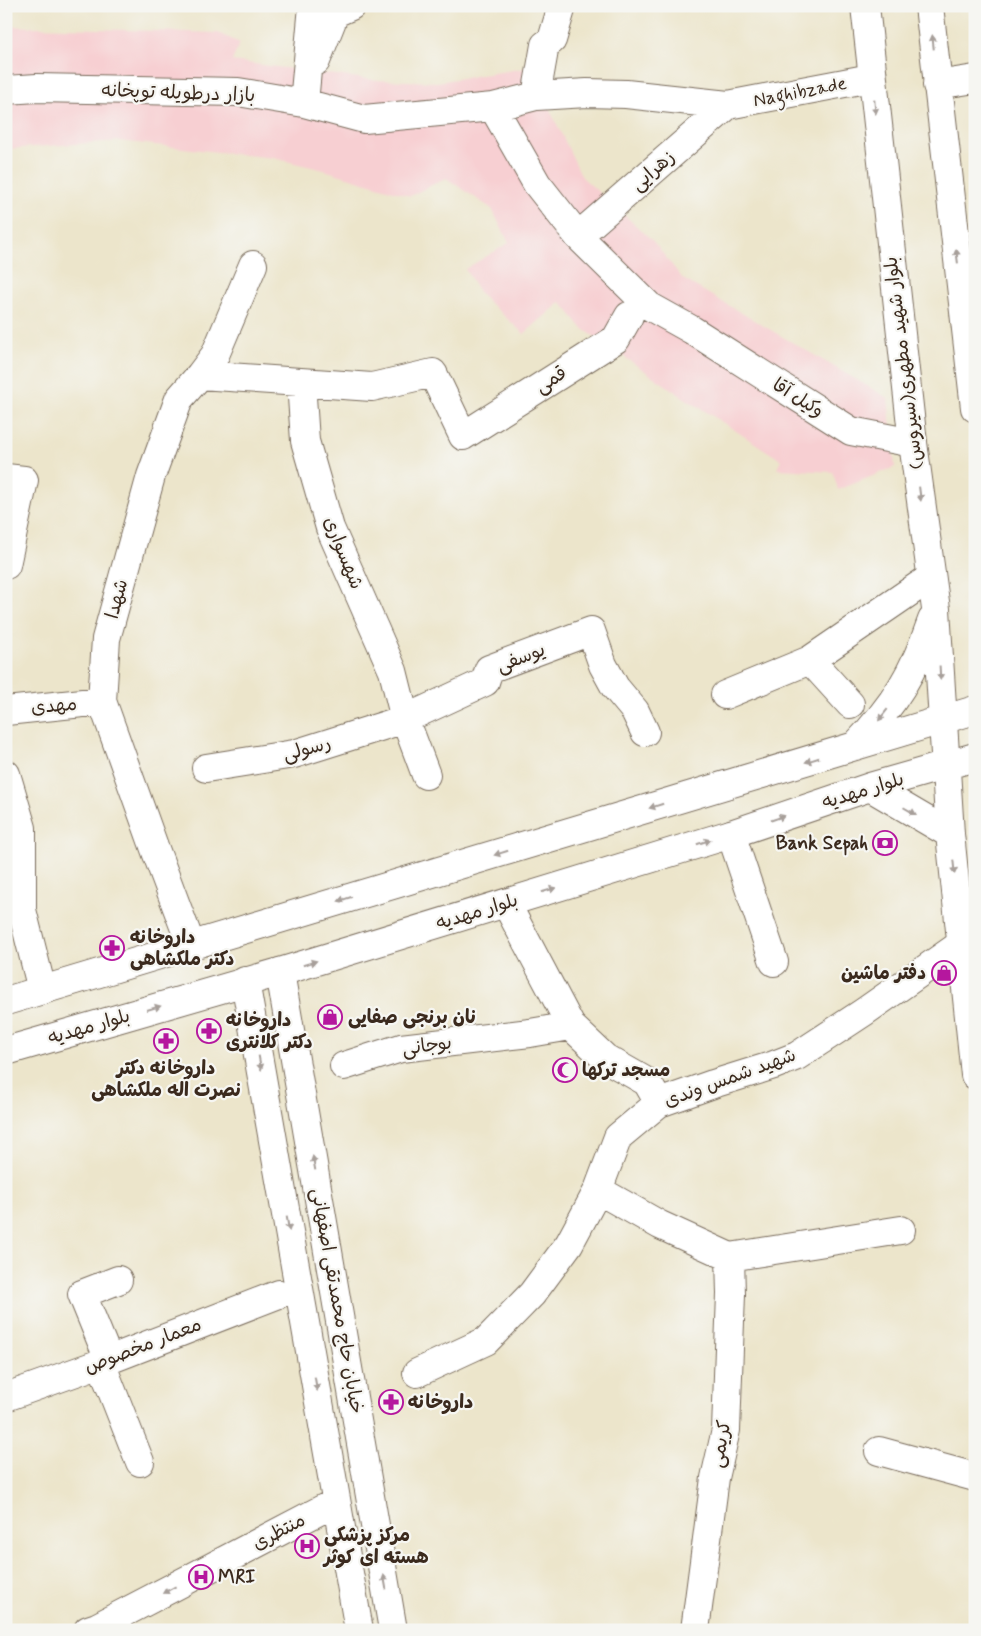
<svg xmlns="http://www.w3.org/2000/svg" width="981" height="1636" font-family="Mynerve,'Playpen Sans Arabic',sans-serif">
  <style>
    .built { fill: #f7cfd2 }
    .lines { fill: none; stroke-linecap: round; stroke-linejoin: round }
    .minor-casing { stroke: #796b5b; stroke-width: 30 }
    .major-casing { stroke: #796b5b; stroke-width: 30 }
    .minor { stroke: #fff; stroke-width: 28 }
    .major { stroke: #fff; stroke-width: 28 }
    .oneway { fill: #a79f9a }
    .labels { text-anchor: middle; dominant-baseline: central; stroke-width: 4.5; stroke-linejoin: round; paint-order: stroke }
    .street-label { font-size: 19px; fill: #3b2a1e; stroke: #f6f6f2 }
    .poi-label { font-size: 19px; font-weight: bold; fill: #3b2a1e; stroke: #f6f6f2; text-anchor: start }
  </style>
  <rect width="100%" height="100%" fill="#f6f6f2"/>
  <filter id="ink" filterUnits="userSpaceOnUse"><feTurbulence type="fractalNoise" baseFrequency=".02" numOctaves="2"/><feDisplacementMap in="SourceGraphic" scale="10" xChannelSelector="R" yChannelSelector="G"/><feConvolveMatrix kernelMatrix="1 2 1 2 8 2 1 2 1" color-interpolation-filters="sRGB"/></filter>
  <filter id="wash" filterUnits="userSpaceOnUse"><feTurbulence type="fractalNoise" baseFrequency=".0096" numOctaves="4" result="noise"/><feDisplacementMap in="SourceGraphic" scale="20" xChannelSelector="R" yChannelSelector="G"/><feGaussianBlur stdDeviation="1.12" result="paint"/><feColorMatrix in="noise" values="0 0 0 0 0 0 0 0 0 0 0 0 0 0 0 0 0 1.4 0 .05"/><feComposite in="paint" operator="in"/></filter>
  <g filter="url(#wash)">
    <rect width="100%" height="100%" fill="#ece5cb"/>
    <path class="built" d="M6,26L218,33L240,43L232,61L374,80L437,82L532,67L550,110L582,177L652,240L683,279L888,398L895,467L838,490L833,472L777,469L781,460L680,395L582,328L561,302L524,334L481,295L465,269L509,243L492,209L446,178L410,196L324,170L273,158L119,141L6,149Z"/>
  </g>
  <g filter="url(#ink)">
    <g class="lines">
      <defs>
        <path id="minor" d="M316,61L335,13L351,6
          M937,85L975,79
          M6,90L37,88L238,92L304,103L364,119L493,107L537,184L578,236L649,306L692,330L851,431L913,443
          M536,96L545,45L552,40L562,6
          M304,103L313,6
          M493,107L536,96L587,93L626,94L728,105L871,78
          M578,236L728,105
          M200,375L372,387L433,373L463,436L616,339L629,316
          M301,382L305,441L330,528L393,671L405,719L426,775
          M6,478L24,480L6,565
          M810,660L850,704
          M725,695L810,660L930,578
          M6,711L102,701
          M206,768L294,754L405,719L485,682L489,669L591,631L603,665L615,687L635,711L645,732
          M6,774L22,828V910L42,990
          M731,834L774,962
          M506,903L571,1026L605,1058L647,1082L659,1103
          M191,945L155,849L102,701L106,639L151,476L179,399L200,375L215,355L253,265
          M280,972L393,1630
          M245,981L359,1630
          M344,1066L401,1048L530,1033L571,1026
          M598,1190L660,1225L730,1257L901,1230
          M109,1360L82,1294L118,1280
          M101,1363L140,1462
          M417,1373L486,1341L532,1294L569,1244L598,1190L618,1137L659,1103L713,1084L774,1065L797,1056L864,1012L961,944
          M6,1397L101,1363L279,1294
          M879,1451L975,1477
          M88,1630L97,1627L336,1502
          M695,1630L715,1478L726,1430L731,1294L730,1257"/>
        <path id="major" d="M865,6L913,443L936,609L950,834L975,1075
          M929,6L975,408
          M855,746C894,705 914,673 932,620
          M870,787L950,834
          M6,1001L975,710
          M6,1051L280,972L731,834L870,787L975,757"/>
      </defs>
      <use href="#minor" class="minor-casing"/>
      <use href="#major" class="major-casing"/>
      <use href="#minor" class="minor"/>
      <use href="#major" class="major"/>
    </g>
    <defs><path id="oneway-solid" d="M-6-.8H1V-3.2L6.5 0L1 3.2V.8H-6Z" transform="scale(1.25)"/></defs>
    <g class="oneway">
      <use href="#oneway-solid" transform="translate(933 42) rotate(-96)"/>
      <use href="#oneway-solid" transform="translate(875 107) rotate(84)"/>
      <use href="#oneway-solid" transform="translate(957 256) rotate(-97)"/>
      <use href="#oneway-solid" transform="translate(920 494) rotate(83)"/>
      <use href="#oneway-solid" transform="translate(940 673) rotate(87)"/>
      <use href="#oneway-solid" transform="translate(883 715) rotate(128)"/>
      <use href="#oneway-solid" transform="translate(812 760) rotate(163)"/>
      <use href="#oneway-solid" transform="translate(656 806) rotate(163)"/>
      <use href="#oneway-solid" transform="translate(910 811) rotate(30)"/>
      <use href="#oneway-solid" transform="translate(778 818) rotate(-19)"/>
      <use href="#oneway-solid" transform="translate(704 842) rotate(-17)"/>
      <use href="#oneway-solid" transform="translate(501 853) rotate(163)"/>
      <use href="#oneway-solid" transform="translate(954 867) rotate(84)"/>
      <use href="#oneway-solid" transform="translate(549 890) rotate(-17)"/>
      <use href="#oneway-solid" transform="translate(345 899) rotate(163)"/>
      <use href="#oneway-solid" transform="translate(310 963) rotate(-17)"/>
      <use href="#oneway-solid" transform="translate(154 1008) rotate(-16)"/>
      <use href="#oneway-solid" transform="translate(260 1063) rotate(80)"/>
      <use href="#oneway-solid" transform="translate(314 1163) rotate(-100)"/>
      <use href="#oneway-solid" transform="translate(288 1224) rotate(80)"/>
      <use href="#oneway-solid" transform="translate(316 1384) rotate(80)"/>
      <use href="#oneway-solid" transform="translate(385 1582) rotate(-100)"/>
      <use href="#oneway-solid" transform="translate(169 1590) rotate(152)"/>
    </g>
  </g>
  <defs>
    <symbol id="bank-ring" viewBox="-11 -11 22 22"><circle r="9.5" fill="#f6f6f2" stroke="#b5179e" stroke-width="1.5"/><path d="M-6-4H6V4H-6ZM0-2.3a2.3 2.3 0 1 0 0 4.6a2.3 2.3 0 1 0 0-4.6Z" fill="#b5179e"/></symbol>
    <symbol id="pharmacy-ring" viewBox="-11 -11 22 22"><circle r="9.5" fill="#f6f6f2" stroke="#b5179e" stroke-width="1.5"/><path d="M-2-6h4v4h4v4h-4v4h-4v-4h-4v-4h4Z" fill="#b5179e"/></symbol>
    <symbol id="shop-ring" viewBox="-11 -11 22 22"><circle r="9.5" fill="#f6f6f2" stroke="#b5179e" stroke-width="1.5"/><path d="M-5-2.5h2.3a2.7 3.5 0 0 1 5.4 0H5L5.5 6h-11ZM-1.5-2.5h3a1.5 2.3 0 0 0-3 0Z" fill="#b5179e"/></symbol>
    <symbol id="mosque-ring" viewBox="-11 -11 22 22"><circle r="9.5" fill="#f6f6f2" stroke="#b5179e" stroke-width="1.5"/><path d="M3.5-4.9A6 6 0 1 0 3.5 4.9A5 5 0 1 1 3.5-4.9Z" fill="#b5179e"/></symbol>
    <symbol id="hospital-ring" viewBox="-11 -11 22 22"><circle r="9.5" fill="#f6f6f2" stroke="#b5179e" stroke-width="1.5"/><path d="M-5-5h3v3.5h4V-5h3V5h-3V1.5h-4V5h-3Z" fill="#b5179e"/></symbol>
  </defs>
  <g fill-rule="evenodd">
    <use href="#bank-ring" x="871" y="829" width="28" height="28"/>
    <use href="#pharmacy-ring" x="98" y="934" width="28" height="28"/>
    <use href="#shop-ring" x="930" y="959" width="28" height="28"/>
    <use href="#shop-ring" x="316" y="1003" width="28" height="28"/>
    <use href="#pharmacy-ring" x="195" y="1017" width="28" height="28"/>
    <use href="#pharmacy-ring" x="152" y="1027" width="28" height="28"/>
    <use href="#mosque-ring" x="551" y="1056" width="28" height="28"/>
    <use href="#pharmacy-ring" x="377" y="1388" width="28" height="28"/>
    <use href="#hospital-ring" x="293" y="1532" width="28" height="28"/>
    <use href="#hospital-ring" x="187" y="1563" width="28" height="28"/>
  </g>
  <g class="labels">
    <g class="street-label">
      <text transform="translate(800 92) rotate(-11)">Naghibzade</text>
      <text transform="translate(178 93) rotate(2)">بازار درطویله توپخانه</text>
      <text transform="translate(653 171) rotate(-41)">زهرایی</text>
      <text transform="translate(904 363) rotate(-97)">بلوار شهید مطهری(سیروس)</text>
      <text transform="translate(551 380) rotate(-32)">قمی</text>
      <text transform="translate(798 398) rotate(32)">وکیل آقا</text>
      <text transform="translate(343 553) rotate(68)">شهسواری</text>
      <text transform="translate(117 599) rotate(-75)">شهدا</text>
      <text transform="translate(521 658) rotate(-21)">یوسفی</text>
      <text transform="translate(54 706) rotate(-5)">مهدی</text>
      <text transform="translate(307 749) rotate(-15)">رسولی</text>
      <text transform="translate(863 791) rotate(-17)">بلوار مهدیه</text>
      <text transform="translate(477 912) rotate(-17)">بلوار مهدیه</text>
      <text transform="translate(89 1027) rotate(-16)">بلوار مهدیه</text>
      <text transform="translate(427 1046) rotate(-8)">بوجانی</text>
      <text transform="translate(730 1078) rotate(-20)">شهید شمس وندی</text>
      <text transform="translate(337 1301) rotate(80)">خیابان حاج محمدتقی اصفهانی</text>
      <text transform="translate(143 1346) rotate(-21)">معمار مخصوص</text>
      <text transform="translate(721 1444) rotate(-80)">کریمی</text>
      <text transform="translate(279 1532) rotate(-28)">منتظری</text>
    </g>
    <g class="poi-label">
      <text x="868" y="843" text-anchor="end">Bank Sepah</text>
      <text x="130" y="937">داروخانه<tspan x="130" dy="22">دکتر ملکشاهی</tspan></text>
      <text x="926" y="973" text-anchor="end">دفتر ماشین</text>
      <text x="348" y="1017">نان برنجی صفایی</text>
      <text x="226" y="1020">داروخانه<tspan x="226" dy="22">دکتر کلانتری</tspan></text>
      <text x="166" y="1068" text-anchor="middle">داروخانه دکتر<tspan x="166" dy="22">نصرت اله ملکشاهی</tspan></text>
      <text x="582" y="1070">مسجد ترکها</text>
      <text x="408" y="1402">داروخانه</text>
      <text x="324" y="1535">مرکز پزشکی<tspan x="324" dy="22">هسته ای کوثر</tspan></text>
      <text x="218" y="1577">MRI</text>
    </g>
  </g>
  <rect width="981" height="1636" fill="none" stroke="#f6f6f2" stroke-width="25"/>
</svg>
